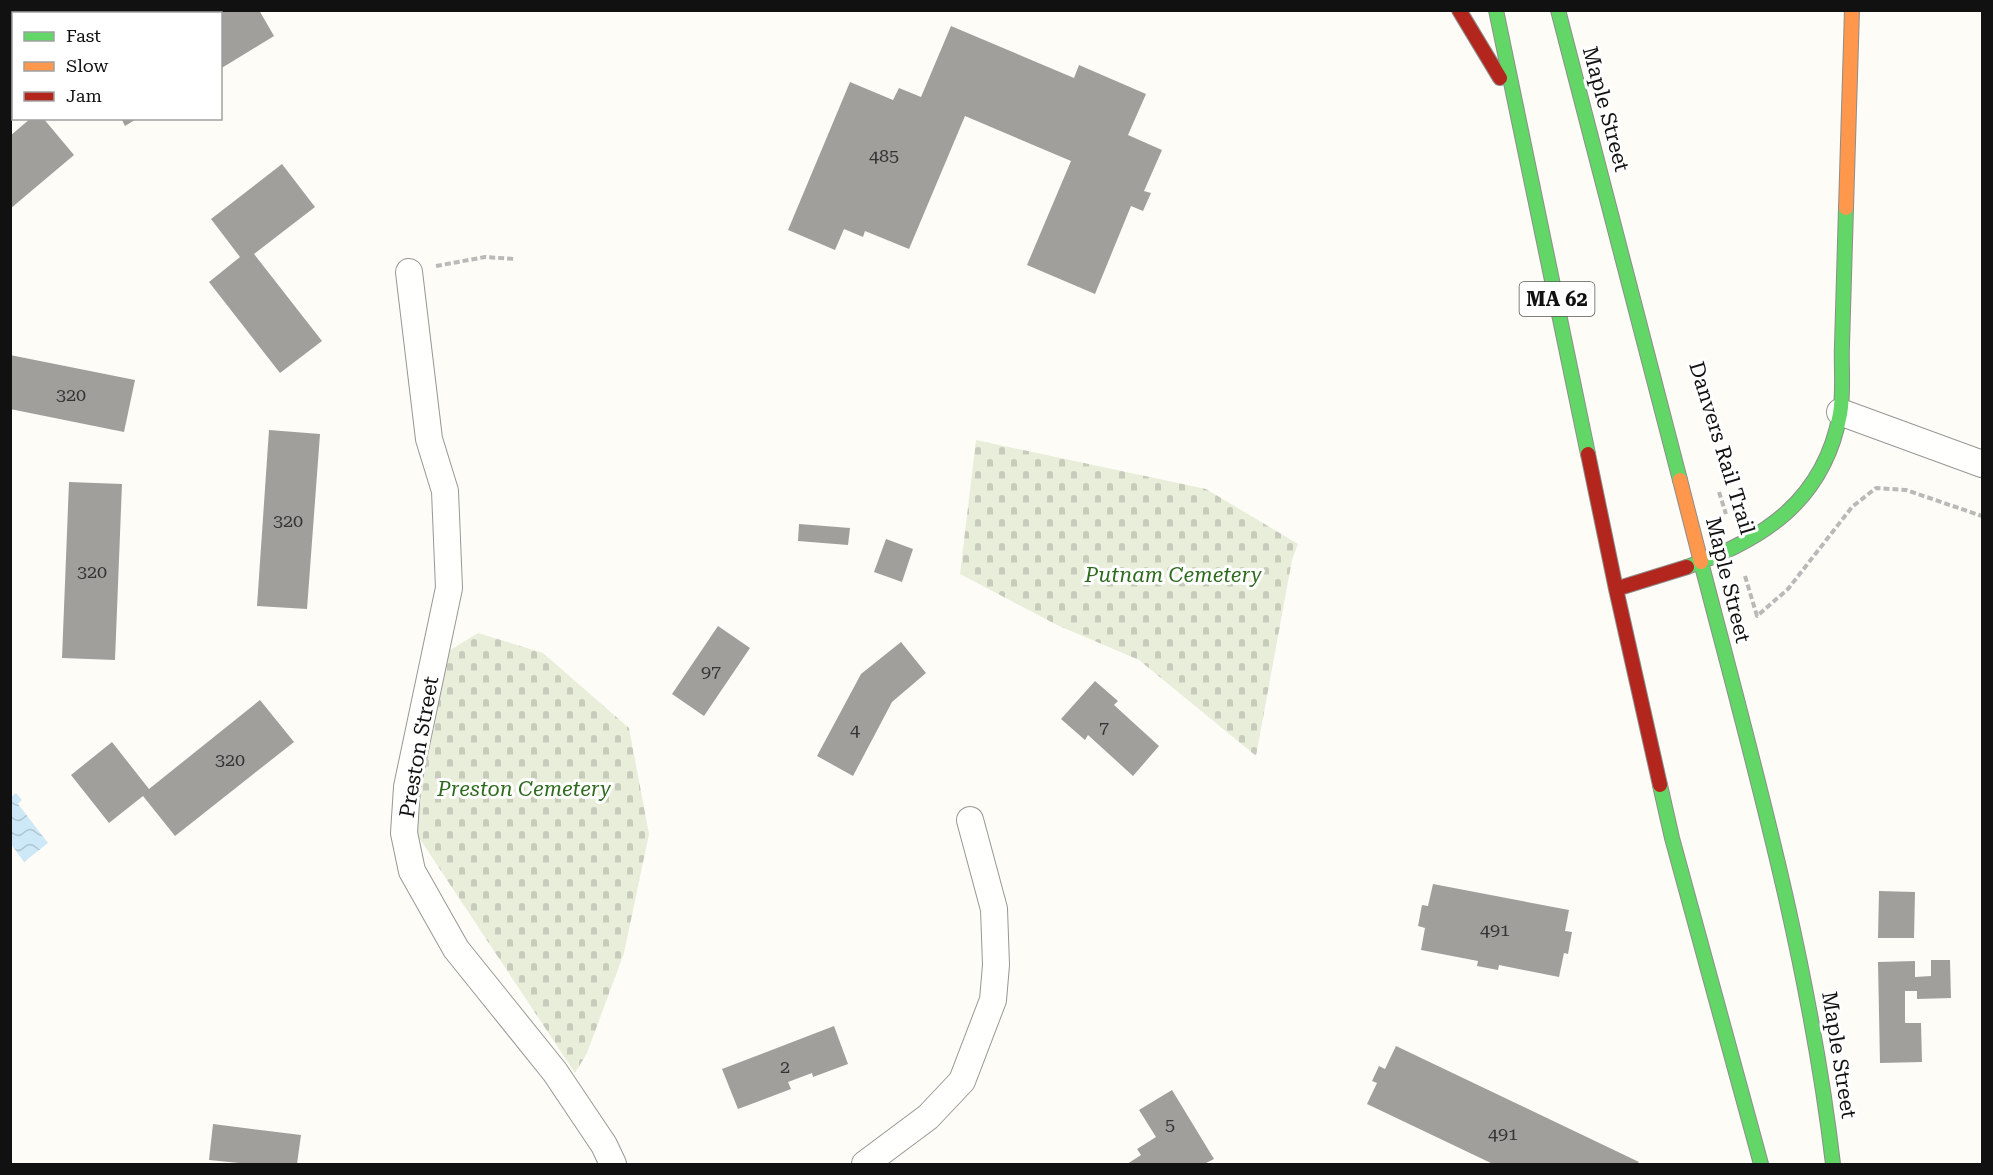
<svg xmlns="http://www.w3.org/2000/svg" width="1993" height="1175" font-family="'Roboto Serif',serif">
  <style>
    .cemetery { fill: url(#cemetery-stones) }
    .water { fill: url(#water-waves) }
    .building { fill: #a19f9c }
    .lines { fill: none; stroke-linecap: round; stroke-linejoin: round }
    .street-casing { stroke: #979795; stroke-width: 28 }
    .fast-casing { stroke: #8e8d8b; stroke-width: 16 }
    .slow-casing { stroke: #8e8d8b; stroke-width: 16 }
    .jam-casing { stroke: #8e8d8b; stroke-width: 16 }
    .path { stroke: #b9b9b8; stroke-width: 4; stroke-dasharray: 6 3; stroke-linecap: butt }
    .street { stroke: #fffffe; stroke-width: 26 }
    .fast { stroke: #63d668; stroke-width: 14 }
    .slow { stroke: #ff974d; stroke-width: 14 }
    .jam { stroke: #b3261e; stroke-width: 14 }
    .labels { text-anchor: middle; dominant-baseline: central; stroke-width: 6; stroke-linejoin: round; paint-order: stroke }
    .number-label { font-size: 18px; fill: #353434 }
    .shield { fill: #fff; stroke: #585858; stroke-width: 1.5 }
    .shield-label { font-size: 20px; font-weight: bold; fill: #111 }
    .street-label { font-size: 21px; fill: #111; stroke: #fff }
    .park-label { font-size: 21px; font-style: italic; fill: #2f6b1f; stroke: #fff }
  </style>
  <defs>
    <pattern id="cemetery-stones" width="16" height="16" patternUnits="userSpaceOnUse" patternTransform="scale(1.5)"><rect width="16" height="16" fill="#e9eedb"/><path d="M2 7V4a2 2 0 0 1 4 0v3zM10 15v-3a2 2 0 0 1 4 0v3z" fill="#c7cbbb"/></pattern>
    <pattern id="water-waves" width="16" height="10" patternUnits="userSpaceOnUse" patternTransform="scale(1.5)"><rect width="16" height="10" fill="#cde8f7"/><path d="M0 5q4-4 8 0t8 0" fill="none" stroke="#afc6d3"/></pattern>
  </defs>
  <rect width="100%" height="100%" fill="#fdfcf7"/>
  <path class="cemetery" d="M976,440L1206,489L1298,544L1292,560L1256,756L1139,660L1057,625L960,574Z
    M478,633L543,653L629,728L649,834L624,953L587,1053L575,1073L394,800L447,652Z"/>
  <path class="water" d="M16,793L22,800L18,804L48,843L24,862L11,844V797Z"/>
  <path class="building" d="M212,10H259L274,36L220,69V14H207Z
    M951,26L1074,78L1079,65L1146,94L1128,135L1162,150L1144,191L1151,193L1143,211L1131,206L1095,294L1027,265L1071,161L965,116L909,249L865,231L863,237L844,229L835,250L788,230L850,82L893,100L899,88L921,97Z
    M31,118H43L74,155L10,209V136Z
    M121,118H138L125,126Z
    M282,164L315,207L254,254L322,341L280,373L209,282L240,257L211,219Z
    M10,355L135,380L124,432L10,409Z
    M269,430L320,434L307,609L257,606Z
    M69,482L122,484L115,660L62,658Z
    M799,524L850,528L848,545L798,541Z
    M886,539L913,549L902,582L874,572Z
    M718,626L750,648L704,716L672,694Z
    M901,642L926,673L892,702L853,776L817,756L861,674Z
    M1095,681L1118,701L1114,705L1159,746L1133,776L1088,735L1085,740L1061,719Z
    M260,700L294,742L175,836L143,796L109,823L71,775L112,742L149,789Z
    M1433,884L1569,910L1565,931L1572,932L1568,954L1564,953L1559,977L1499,965L1498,970L1477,966L1478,961L1421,950L1425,928L1418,926L1422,905L1428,906Z
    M1879,891L1915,892L1914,938H1878Z
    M1931,960H1950L1951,998L1917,999V991H1905V1023H1921L1922,1062L1880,1063L1878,962L1915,961V977L1931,976Z
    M834,1026L848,1064L813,1077L812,1073L788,1082L791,1089L738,1109L722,1069Z
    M1396,1046L1639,1162L1637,1164H1493L1367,1104L1377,1083L1372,1081L1379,1066L1385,1069Z
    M1172,1090L1214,1159L1204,1164H1127L1141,1155L1137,1149L1156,1137L1139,1110Z
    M213,1124L301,1135L297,1164H249L209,1160Z"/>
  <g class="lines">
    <defs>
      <path id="street" d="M409,272L429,439L445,491L449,588L407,787L404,833L412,871L456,949L555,1072L604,1145L613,1164
        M1840,412L1982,464
        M865,1164L928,1117L962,1081L993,1000L996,965L994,909L970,820"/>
      <path id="fast" d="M1496,10L1588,454
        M1558,10L1680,480
        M1701,562C1753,762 1809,959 1833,1164
        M1687,567C1765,539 1824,500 1840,414C1844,392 1841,367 1842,345C1843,299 1845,254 1846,208
        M1660,785L1672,838L1761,1164"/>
      <path id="slow" d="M1846,208L1852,10
        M1680,480L1701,562"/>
      <path id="jam" d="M1459,10L1500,78
        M1588,454L1616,589L1687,567
        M1616,589L1660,785"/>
    </defs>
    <use href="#street" class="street-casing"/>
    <use href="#fast" class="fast-casing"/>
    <use href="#slow" class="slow-casing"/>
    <use href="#jam" class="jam-casing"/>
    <path class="path" d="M436,266L485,257L515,259
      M1719,492L1726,514
      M1745,576L1757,616L1788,589L1852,507L1876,488L1906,490L1982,516"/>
    <use href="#street" class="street"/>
    <use href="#fast" class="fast"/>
    <use href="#slow" class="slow"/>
    <use href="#jam" class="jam"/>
  </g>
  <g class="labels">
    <g class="number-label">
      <text x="884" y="155">485</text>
      <text x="71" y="394">320</text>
      <text x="288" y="520">320</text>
      <text x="92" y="571">320</text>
      <text x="711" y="671">97</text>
      <text x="1104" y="727">7</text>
      <text x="855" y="729">4</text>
      <text x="230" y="759">320</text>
      <text x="1495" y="929">491</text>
      <text x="785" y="1066">2</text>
      <text x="1170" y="1124">5</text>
      <text x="1503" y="1133">491</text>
    </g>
    <rect class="shield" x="1519.5" y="282" width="75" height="34" rx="4.5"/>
    <g class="shield-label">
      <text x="1557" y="299">MA 62</text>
    </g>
    <g class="street-label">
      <text transform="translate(1606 109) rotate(75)">Maple Street</text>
      <text transform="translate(1722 448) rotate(73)">Danvers Rail Trail</text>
      <text transform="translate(1728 580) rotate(76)">Maple Street</text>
      <text transform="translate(419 747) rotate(-80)">Preston Street</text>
      <text transform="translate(1839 1055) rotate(81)">Maple Street</text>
    </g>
    <g class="park-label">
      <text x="1173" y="575">Putnam Cemetery</text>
      <text x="524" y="789">Preston Cemetery</text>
    </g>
  </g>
  <rect width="1993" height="1175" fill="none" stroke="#111111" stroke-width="24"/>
  <rect x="12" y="12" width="210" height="108" fill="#ffffff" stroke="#a0a0a0" stroke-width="1.5"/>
  <rect x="24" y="32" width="30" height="9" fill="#63d668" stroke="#a0a0a0" stroke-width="1.5"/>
  <text x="66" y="42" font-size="18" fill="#111111">Fast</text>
  <rect x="24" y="62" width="30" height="9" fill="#ff974d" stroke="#a0a0a0" stroke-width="1.5"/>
  <text x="66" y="72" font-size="18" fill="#111111">Slow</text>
  <rect x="24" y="92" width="30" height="9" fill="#b3261e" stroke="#a0a0a0" stroke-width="1.5"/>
  <text x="66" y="102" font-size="18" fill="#111111">Jam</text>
</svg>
